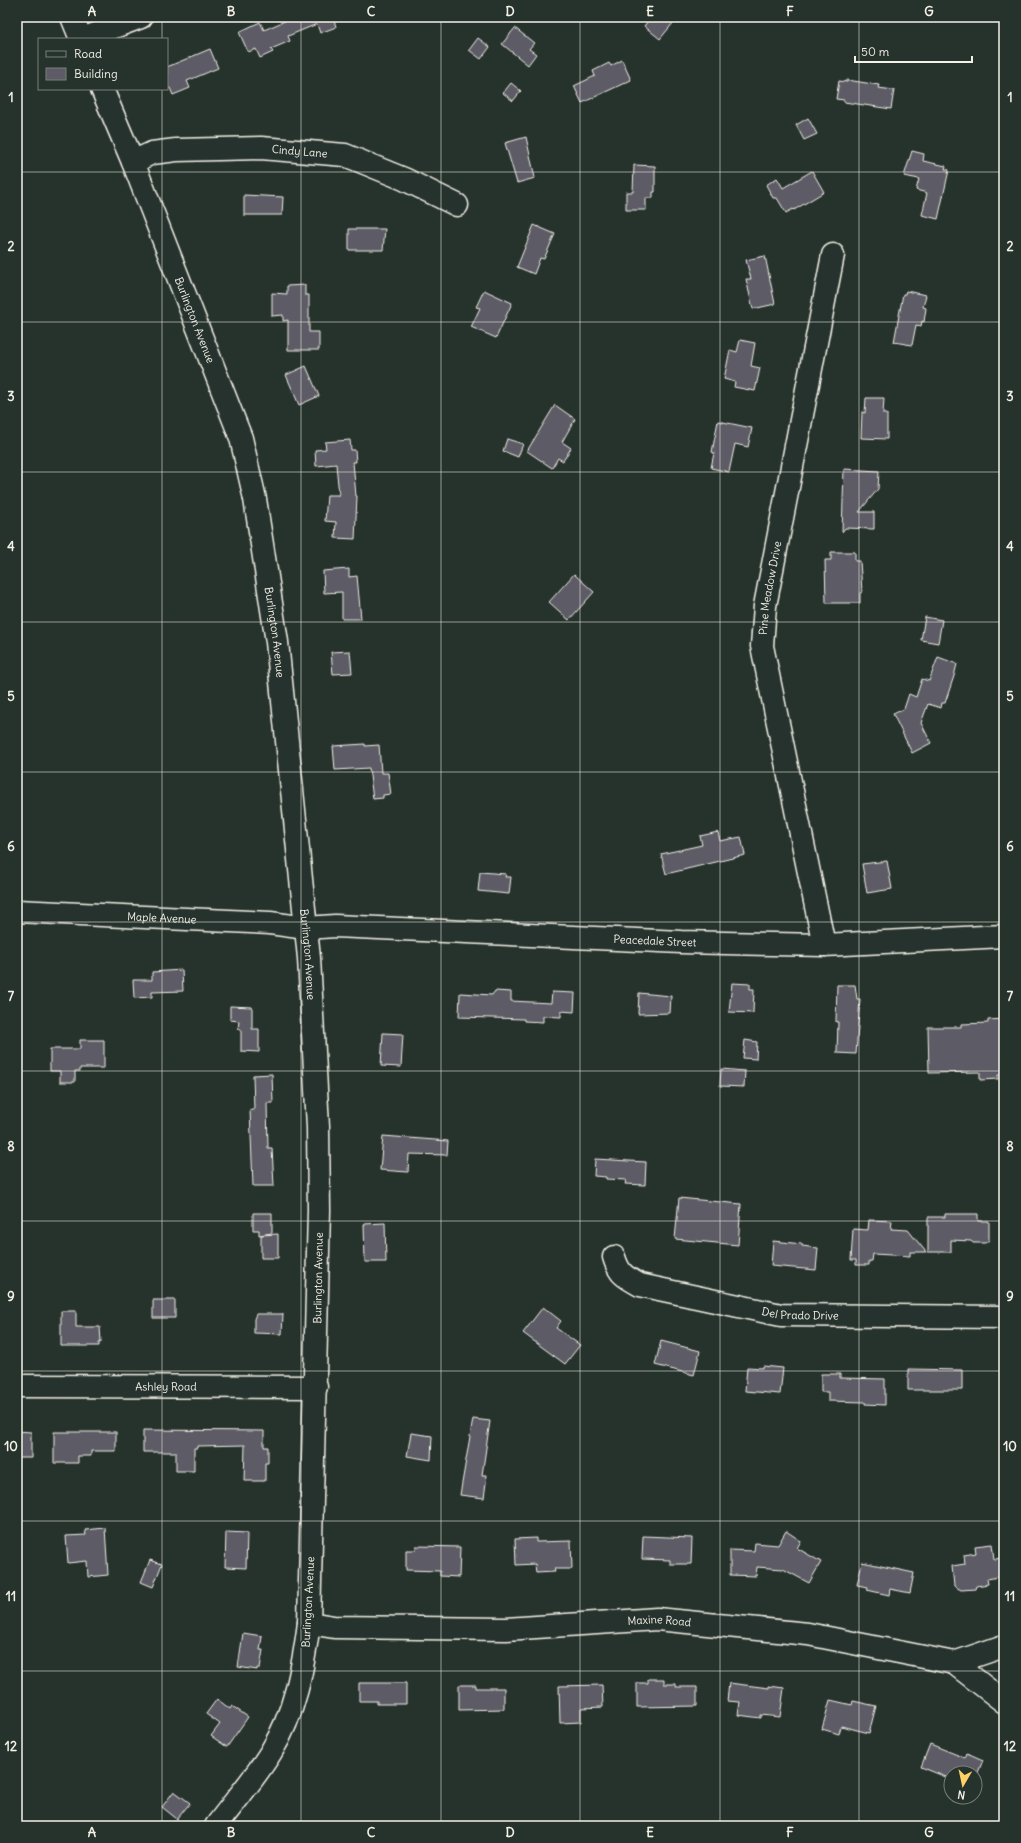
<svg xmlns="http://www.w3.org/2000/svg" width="1021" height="1843" font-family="Delius,sans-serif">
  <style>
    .building { fill: #5d5b66; stroke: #f4f1e8 }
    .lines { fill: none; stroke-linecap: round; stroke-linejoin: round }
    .minor-casing { stroke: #f4f1e8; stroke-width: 25 }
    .major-casing { stroke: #f4f1e8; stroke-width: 25 }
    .minor { stroke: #26332d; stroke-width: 22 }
    .major { stroke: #26332d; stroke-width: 22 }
    .grid { fill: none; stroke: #f4f1e8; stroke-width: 1; stroke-opacity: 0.55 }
    .labels { text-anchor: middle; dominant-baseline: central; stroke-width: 3; stroke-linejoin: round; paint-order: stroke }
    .street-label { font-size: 11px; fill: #f4f1e8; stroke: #26332d }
    .neatline { fill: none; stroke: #f4f1e8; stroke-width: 1.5 }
    .grid-label { font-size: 13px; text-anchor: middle; font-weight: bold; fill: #f4f1e8 }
  </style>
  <rect width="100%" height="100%" fill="#26332d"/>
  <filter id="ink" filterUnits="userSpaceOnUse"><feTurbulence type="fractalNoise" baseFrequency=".025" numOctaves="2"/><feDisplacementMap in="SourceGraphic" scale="8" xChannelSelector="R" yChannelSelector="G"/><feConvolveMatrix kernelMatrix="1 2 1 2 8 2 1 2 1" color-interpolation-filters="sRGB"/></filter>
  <g filter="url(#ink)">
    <path class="building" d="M294,17H333L336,27L320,33L317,24L288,36L290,41L271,49L273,52L260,58L256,49L248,52L239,32L260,22L264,30Z
      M651,17H678L660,39L644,26Z
      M515,28L534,43L529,49L536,54L528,65L502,44Z
      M478,38L490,47L481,59L469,50Z
      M210,49L218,68L187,81L190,88L173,95L170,88H167V67Z
      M622,60L631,80L582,103L574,86L595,76L593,71L609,63L611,66Z
      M847,80L879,85L878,88L894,90L891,109L844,102V100L836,99L839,81L847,82Z
      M511,83L521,91L513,101L503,93Z
      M808,118L817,134L804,140L796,125Z
      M526,137L535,178L517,183L505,143Z
      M912,151L924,154L923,161L946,166L945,169L949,170L938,219L922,215L927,193L916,190L919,179L904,176Z
      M634,165L655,166V192H653V198H646V210H626V192H633Z
      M812,171L824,192L794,210L793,209L786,213L777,198H773L766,185L777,178L783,188Z
      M244,195L283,197L282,215H244Z
      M534,225L555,234L544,259L540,258L534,274L517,267Z
      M349,229H385L383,250H349Z
      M765,256L775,304L753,309L746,279H751L746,260Z
      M305,285V295H309V332H319V350H288V320L283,321V315L272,316V293L287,294V286Z
      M484,290L512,303L496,338L471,327L480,308L476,307Z
      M906,291L926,295L923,307L926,308L924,322L922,321L921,326L916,325L912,345L894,342L903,294H905Z
      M740,340L755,343L751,366L760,368L755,391L734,387L735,382L724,379L730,350L737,352Z
      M306,366L319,396L299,405L286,375Z
      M866,398H884L883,414H887V439L861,438L862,412L865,413Z
      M555,405L575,419L562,442L571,448L563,461L558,458L552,468L527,451Z
      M718,421L752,428L748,447L735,444L729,472L711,468L714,453L712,452Z
      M507,439L523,444L518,457L503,451Z
      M350,440L351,450H355L356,462H353L356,496H357L355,539L335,538L336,522L325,521L327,495H339L336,464L316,466L315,450L326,449L325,442Z
      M844,469L879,471L878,489L859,512H874V529L845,528L842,532Z
      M831,552H855V561H860L862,592L860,593V603H826L825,560H831Z
      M349,569V577L357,576L361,619H342V592L324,593L323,571Z
      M574,574L594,592L569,620L549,602Z
      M925,617L942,620L938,643L921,640Z
      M350,651L352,673L333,674L331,652Z
      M938,657L957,664L954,676L945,703H942L941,708L928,704L921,723L931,743L912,753L893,714L904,709L909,694L916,697L922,679L929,681Z
      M365,744V746L379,745L381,773H388L391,794L383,795V798L373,799L369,768L335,770L333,746Z
      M718,832L720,841L741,837L745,855L666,874L661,854L702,845L700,836Z
      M887,861L892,889L867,893L862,864Z
      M480,872L506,874L505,877H511L509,894L478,891Z
      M182,970L183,991L152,992V997L134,998L133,980H152V972Z
      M732,983L750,984V989H754L753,1013L729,1012Z
      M837,985H855L857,999H860L856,1054L837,1053L838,1022H836Z
      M495,991L511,992V1001L551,1003L552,992L575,993L574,1012L561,1011V1017L543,1016V1022L524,1021V1019L459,1017L460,993L492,995Z
      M639,993L671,996L670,1013L638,1014Z
      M230,1006L252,1007V1029H259V1052L241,1051V1029H238L239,1021L230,1020Z
      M1004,1019V1075H998V1079L980,1080V1072L929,1073L928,1027H961V1024L988,1023V1020Z
      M383,1033L403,1034L401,1067L381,1066Z
      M80,1040H104V1068H80V1071H75V1082H60V1071H50V1049H80Z
      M745,1040L757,1042L756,1059L743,1058Z
      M721,1069L745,1071L744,1087L720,1086Z
      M272,1074L273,1103H267L268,1148H272L274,1186H253L250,1110H254L253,1075Z
      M383,1136L448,1141L447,1155L409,1154L408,1172L380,1170Z
      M595,1159L646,1162L645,1185L625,1184L626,1180L606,1179V1177L594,1176Z
      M679,1198L741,1204L738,1245L675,1239Z
      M253,1213H272V1233L259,1235V1230H253Z
      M945,1214H978V1221H989V1240L985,1243H973L971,1241L951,1240V1252H928V1217H945Z
      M869,1220L892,1221L891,1229L908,1230L926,1252H910V1256L873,1254L872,1261H869V1265H856V1260H851L853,1229L868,1230Z
      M385,1223L386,1262H365L364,1224Z
      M278,1234V1258H261V1235Z
      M773,1241L802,1244V1246L818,1248L816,1270L771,1266Z
      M153,1300H175V1318H153Z
      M543,1307L561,1321L556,1328L580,1345L565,1364L523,1333Z
      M61,1311H76V1327H100L101,1342L99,1343V1346H61Z
      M256,1314H283L282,1334L254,1333V1319Z
      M661,1341L700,1351L694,1375L655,1365Z
      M763,1366L783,1368L780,1394L745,1391L747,1367L763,1368Z
      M908,1369L962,1370V1390H908Z
      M821,1374H840V1378L885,1379V1405L865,1404V1402L828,1401V1392H821Z
      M473,1419L490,1421L482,1475H487L484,1498L460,1495Z
      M143,1430L264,1431V1447H268V1463H265V1481H244L245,1445L197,1446V1448H194V1471H176V1452H143Z
      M17,1431L31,1432V1458H17Z
      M54,1432H116V1451H91V1456H78V1463H54Z
      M411,1433L432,1436L431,1460L407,1456Z
      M105,1528L108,1575L88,1577L87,1561L68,1563L66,1536L86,1535L85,1530Z
      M786,1531L801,1541L797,1548L821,1562L809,1583L783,1569L757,1567L756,1576L730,1575V1550L754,1551L755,1543L778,1545Z
      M226,1532L247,1533L246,1568L225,1567Z
      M643,1536L692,1538L691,1564H670V1560L642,1559Z
      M536,1538V1542L571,1541L572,1569H554L555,1572L536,1573L535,1564L516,1565L515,1539Z
      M992,1544L994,1559L1004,1558V1576L987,1579L988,1584L976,1586L975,1589L961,1590L954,1586L952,1566L965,1564L964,1555L976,1553L975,1546Z
      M416,1546L460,1547L459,1577L440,1576V1571L406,1570V1550H416Z
      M150,1560L162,1564L153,1587L141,1582Z
      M862,1562L914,1573L910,1593L890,1589L889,1595L867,1590L868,1587L857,1585Z
      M243,1633L262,1636L260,1650H263L260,1668H257V1670L238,1667Z
      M648,1679H664V1684H676V1687H697V1706L637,1707V1683H648Z
      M359,1683H406V1704H377V1701H359Z
      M729,1683L769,1688V1686L784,1688L780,1717L761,1715V1718L738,1715L740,1702L727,1701Z
      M459,1685H476V1688H504V1709L459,1710Z
      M602,1685L603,1707L581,1708V1722L560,1723L559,1686Z
      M217,1699L230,1709L232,1706L248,1717L227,1747L211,1736L220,1724L206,1714Z
      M830,1700L852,1705L853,1701L876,1706L869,1733L841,1726L839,1734L822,1729Z
      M930,1744L965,1758L967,1753L983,1760L977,1775L975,1773H951V1779L921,1767Z
      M174,1791L190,1803L177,1819L162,1807Z"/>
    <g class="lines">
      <defs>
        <g id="minor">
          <path d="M82,39L141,17"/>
          <path id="s1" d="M133,162L152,153L176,150L261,148L345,155L404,179L457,205"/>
          <path id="s2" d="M824,945L762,646L765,606L833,255"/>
          <path id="s3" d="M614,1257C619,1274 625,1277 640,1285L781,1315L1004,1317"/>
          <path id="s4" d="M17,1386L316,1387"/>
          <path id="s5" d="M309,1623L334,1627L506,1629L657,1619L808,1634L954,1663L1004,1646"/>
          <path d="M954,1663L1004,1702"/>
        </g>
        <g id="major">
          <path d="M72,17L81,39"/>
          <path id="s6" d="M102,89L133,162L241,438L255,499L277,642L309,958L318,1127L319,1210L309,1623C303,1668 295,1713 271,1752C255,1778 234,1802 216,1826"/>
          <path id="s7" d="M17,911L270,923L306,928L335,926L681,942L773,944L824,945L1004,936"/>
        </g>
      </defs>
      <use href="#minor" class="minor-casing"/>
      <use href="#major" class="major-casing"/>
      <use href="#minor" class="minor"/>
      <use href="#major" class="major"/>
    </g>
  </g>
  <path class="grid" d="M162,17V39M301,17V1826M441,17V1826M580,17V1826M720,17V1826M859,17V1826M162,89V1826M17,172H1004M17,322H1004M17,472H1004M17,622H1004M17,772H1004M17,922H1004M17,1071H1004M17,1221H1004M17,1371H1004M17,1521H1004M17,1671H1004"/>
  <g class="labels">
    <g class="street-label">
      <text stroke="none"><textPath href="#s1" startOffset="169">Cindy Lane</textPath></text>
      <text stroke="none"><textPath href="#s6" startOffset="249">Burlington Avenue</textPath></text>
      <text stroke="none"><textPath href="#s2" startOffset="364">Pine Meadow Drive</textPath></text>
      <text stroke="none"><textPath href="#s6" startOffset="573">Burlington Avenue</textPath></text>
      <text stroke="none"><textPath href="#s7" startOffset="145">Maple Avenue</textPath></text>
      <text stroke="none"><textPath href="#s7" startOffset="639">Peacedale Street</textPath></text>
      <text stroke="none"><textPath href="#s6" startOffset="897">Burlington Avenue</textPath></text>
      <text transform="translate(318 1278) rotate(-89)">Burlington Avenue</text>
      <text stroke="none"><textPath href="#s3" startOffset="203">Del Prado Drive</textPath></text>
      <text stroke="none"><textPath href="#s4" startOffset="149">Ashley Road</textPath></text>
      <text transform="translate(308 1602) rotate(-87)">Burlington Avenue</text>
      <text stroke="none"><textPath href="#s5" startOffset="351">Maxine Road</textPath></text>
    </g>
  </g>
  <rect width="1021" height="1843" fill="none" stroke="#26332d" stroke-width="44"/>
  <rect x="38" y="38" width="130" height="52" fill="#26332d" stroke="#787f78"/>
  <rect x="46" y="51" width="20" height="6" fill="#26332d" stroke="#787f78"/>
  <text x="74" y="58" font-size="12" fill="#f4f1e8">Road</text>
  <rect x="46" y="68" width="20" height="12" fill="#5d5b66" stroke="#787f78"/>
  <text x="74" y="78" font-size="12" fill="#f4f1e8">Building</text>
  <g transform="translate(963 1785) rotate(189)"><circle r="19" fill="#26332d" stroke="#787f78"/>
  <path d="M0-3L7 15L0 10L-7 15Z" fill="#ffd166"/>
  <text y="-6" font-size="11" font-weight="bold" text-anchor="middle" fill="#f4f1e8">N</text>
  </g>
  <path d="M855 56v6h117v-6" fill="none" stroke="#f4f1e8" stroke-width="2"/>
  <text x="861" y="56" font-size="12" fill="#f4f1e8" stroke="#26332d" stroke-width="3" paint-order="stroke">50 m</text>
  <rect x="22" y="22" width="977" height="1799" class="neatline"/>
  <g class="grid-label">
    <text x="92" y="16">A</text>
    <text x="231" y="16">B</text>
    <text x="371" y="16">C</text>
    <text x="510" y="16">D</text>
    <text x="650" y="16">E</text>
    <text x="790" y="16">F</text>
    <text x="929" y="16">G</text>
    <text x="11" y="102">1</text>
    <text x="1010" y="102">1</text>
    <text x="11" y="251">2</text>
    <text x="1010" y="251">2</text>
    <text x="11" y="401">3</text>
    <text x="1010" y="401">3</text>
    <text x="11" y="551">4</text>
    <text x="1010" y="551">4</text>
    <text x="11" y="701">5</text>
    <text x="1010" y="701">5</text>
    <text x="11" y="851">6</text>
    <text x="1010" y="851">6</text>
    <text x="11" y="1001">7</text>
    <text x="1010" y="1001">7</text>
    <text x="11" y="1151">8</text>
    <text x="1010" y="1151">8</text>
    <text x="11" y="1301">9</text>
    <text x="1010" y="1301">9</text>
    <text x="11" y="1451">10</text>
    <text x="1010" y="1451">10</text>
    <text x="11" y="1601">11</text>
    <text x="1010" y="1601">11</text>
    <text x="11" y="1751">12</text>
    <text x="1010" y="1751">12</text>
    <text x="92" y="1837">A</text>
    <text x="231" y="1837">B</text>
    <text x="371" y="1837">C</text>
    <text x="510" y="1837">D</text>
    <text x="650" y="1837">E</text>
    <text x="790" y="1837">F</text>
    <text x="929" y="1837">G</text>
  </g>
</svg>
